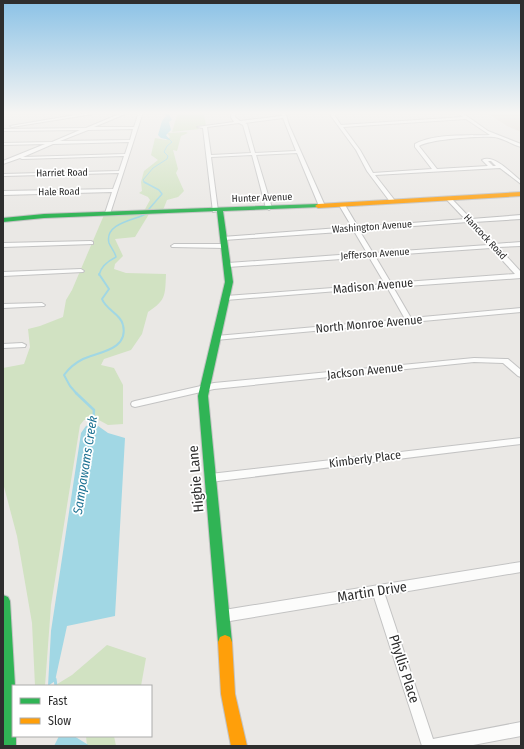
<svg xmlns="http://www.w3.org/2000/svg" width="524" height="749" font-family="'Fira Sans Condensed',sans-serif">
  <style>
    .education { fill: #e1dad2 }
    .green { fill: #d1e2c2 }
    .water { fill: #a1d7e4 }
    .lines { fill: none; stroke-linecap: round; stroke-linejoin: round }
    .stream-far4 { stroke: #a1d7e4; stroke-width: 1 }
    .stream-far3 { stroke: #a1d7e4; stroke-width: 1.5 }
    .stream-far2 { stroke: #a1d7e4; stroke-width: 2 }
    .stream-far1 { stroke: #a1d7e4; stroke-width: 2.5 }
    .stream { stroke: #a1d7e4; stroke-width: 3 }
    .street-casing { stroke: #c3c3c3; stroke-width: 2 }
    .fast-casing { stroke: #c3c3c3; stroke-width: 2 }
    .slow-casing { stroke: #c3c3c3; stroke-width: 2 }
    .street { fill: #fcfcfb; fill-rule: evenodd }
    .fast { fill: #30b455; fill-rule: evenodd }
    .slow { fill: #ff9f0a; fill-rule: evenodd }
    .labels { text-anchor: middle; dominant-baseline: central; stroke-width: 3.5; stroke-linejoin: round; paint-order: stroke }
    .far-street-label { font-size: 10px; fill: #2e2e2e; stroke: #fff }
    .street-label { font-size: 12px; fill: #2e2e2e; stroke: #fff }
    .water-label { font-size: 13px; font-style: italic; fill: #1d7293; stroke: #fff }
    .near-street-label { font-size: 14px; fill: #2e2e2e; stroke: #fff }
  </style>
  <rect width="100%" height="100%" fill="#eae8e5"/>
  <path class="education" d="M486,112H521V132L507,126Z"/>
  <path class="green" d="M178,112H206L204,116L206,125L197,126L199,129L172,132Z
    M186,132L188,133L181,136L177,151L173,150L178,169L176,173L184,191L178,197L167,200L163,210L144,211L150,200L148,197L139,193L142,191L141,182L144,171L158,160L151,155L155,138L166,140L170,137L167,133Z
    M149,214L135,237L115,239L123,256L115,264L114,269L126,273L166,274C165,296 166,300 148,312L142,334L131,350L104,359L101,365L114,368L123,385V424L108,425L97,419L84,420L80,425L51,605L45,686H35L32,623L17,536L3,483V368L24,364L30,347L28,329L40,326L63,317L66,300L72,290L104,215Z
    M107,645L146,658L141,686H54L72,675Z
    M86,736H114L116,746H87Z"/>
  <path class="water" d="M165,112L169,114L172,120L169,122L171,130L166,135L170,140L161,138L158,135L162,121L166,116L164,113Z
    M94,423L108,433L125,438L115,616L67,626L55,681L48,686L51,631L81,433L86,426Z
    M59,736H74L90,746H54Z"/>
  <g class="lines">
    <path class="stream-far4" d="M145,183L143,180L153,168L167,159L168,156L164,152L167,146L172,142L168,138"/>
    <path class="stream-far3" d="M144,182L159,190L162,194L149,209
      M99,275C101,266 108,261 116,257C115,252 111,248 109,243C104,223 135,220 146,214"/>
    <path class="stream-far2" d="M77,394L70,386L64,375C69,368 75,363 83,359C98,352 129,350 123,325C121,314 106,310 102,299L109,289L99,274"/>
    <path class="stream-far1" d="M76,393L94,410L93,424"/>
    <path class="stream" d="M55,679L56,686"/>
    <defs>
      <path id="street" d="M93,112H105L12,127L10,126Z
        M124,112H130L94,127H134L139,112H143L110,214L105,213L112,192L3,195V191L113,189L119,173L3,176V174L119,171L124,156L22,159L20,158L3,164V161L45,144L3,145V143L52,142L80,130L3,131V129L86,128ZM133,129L130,140L60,141L88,130ZM129,142L125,154L23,157L53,144Z
        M232,112H236L235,117L240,121L282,116L281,112H285L289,125L325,206L324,207L319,206L297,153L256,155L272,208L269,210L266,208L252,155L211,157L218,211L213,212L203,128L197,127L234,122L231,117ZM283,118L296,151L255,153L247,124L245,123ZM239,123L243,125L251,153L211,155L207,127Z
        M332,112H336L335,116L341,125L463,117L456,112H461L488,131L521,144V147C513,145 503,138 494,137C479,136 431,139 419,146L437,169L488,166L482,160C494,154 511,173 521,181V184L500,168L375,175L396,202L391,203L367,171L356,150L331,116ZM466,119L490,135C468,136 435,133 415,144V147L432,169L373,173L360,150L343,127ZM488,161H491L496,166H493Z
        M447,198H451L471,219L521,215V219L474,222L494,244L521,242V246L498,247L521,272V278L393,287L411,318L521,308V312L216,340L212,338L216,336L405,319L387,287L226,300L223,298L226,296L385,284L369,257L228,267L225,265L228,263L367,253L354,231L224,240L221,238L222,237L352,227L339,205L342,203L345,205L358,227L465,219L447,200ZM468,222L488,245L373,253L359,230ZM491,248L515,274L391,283L375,256Z
        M91,241L93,242V244L3,247V243Z
        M174,244H224L227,246L224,248L172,247L171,246Z
        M81,269L84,271L83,272L3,276V272Z
        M42,303L45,305L44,306L3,308V304Z
        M22,343L26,345L25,347L3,348V344Z
        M474,358L505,359H508L521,370V377L518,376L503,363L474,362L214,389L135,407L132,406L131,404L132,402L135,401L214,383Z
        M521,438V444L210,482L207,481L205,478L207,475L210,474Z
        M521,562V572L385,595L433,739L521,722V736L468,746H422L374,597L224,622L220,620L218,616L220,612L224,610Z"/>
      <path id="fast" d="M318,204L320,205V207L223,211L233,282L208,396L232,642L230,647L225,649L220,647L218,642L198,396L225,282L217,211L44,218L3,222V218L44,214Z
        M3,595L8,597L10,601L15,686H13V736H16V746H3Z"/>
      <path id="slow" d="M521,192V196L318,208L315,206L318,204Z
        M225,635L230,637L232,642L235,694L247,746H231L221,694L218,642L220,637Z"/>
    </defs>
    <use href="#street" class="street-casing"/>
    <use href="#fast" class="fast-casing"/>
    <use href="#slow" class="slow-casing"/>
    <use href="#street" class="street"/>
    <use href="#fast" class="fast"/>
    <use href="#slow" class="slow"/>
  </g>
  <linearGradient id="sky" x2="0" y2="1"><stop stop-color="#8bc2e6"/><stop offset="0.52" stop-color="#f6f5f3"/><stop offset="1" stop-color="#f6f5f3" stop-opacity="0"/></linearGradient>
  <rect width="524" height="217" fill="url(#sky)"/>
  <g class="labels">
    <g class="far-street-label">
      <text transform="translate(62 173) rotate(-1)">Harriet Road</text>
      <text transform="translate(59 192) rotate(-1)">Hale Road</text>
      <text transform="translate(262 198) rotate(-2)">Hunter Avenue</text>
      <text transform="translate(372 227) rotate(-4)">Washington Avenue</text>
      <text transform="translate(485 237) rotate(47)">Hancock Road</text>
      <text transform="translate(375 254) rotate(-4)">Jefferson Avenue</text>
    </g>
    <g class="street-label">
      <text transform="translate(373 286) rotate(-5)">Madison Avenue</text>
      <text transform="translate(369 324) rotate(-5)">North Monroe Avenue</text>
      <text transform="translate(365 371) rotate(-6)">Jackson Avenue</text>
      <text transform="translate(365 459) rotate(-7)">Kimberly Place</text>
    </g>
    <g class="water-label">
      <text transform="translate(85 465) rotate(-81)">Sampawams Creek</text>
    </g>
    <g class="near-street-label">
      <text transform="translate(196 479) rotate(-95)">Higbie Lane</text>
      <text transform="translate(372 592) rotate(-9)">Martin Drive</text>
      <text transform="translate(404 669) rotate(72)">Phyllis Place</text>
    </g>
  </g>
  <rect width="524" height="749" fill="none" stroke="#2e2e2e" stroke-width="8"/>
  <rect x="12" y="685" width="140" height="52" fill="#ffffff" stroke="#ababab"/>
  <rect x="20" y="698" width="20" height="6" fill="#30b455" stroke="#ababab"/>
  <text x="48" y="705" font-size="12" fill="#2e2e2e">Fast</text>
  <rect x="20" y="718" width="20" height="6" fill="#ff9f0a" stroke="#ababab"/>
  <text x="48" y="725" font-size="12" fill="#2e2e2e">Slow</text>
</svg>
